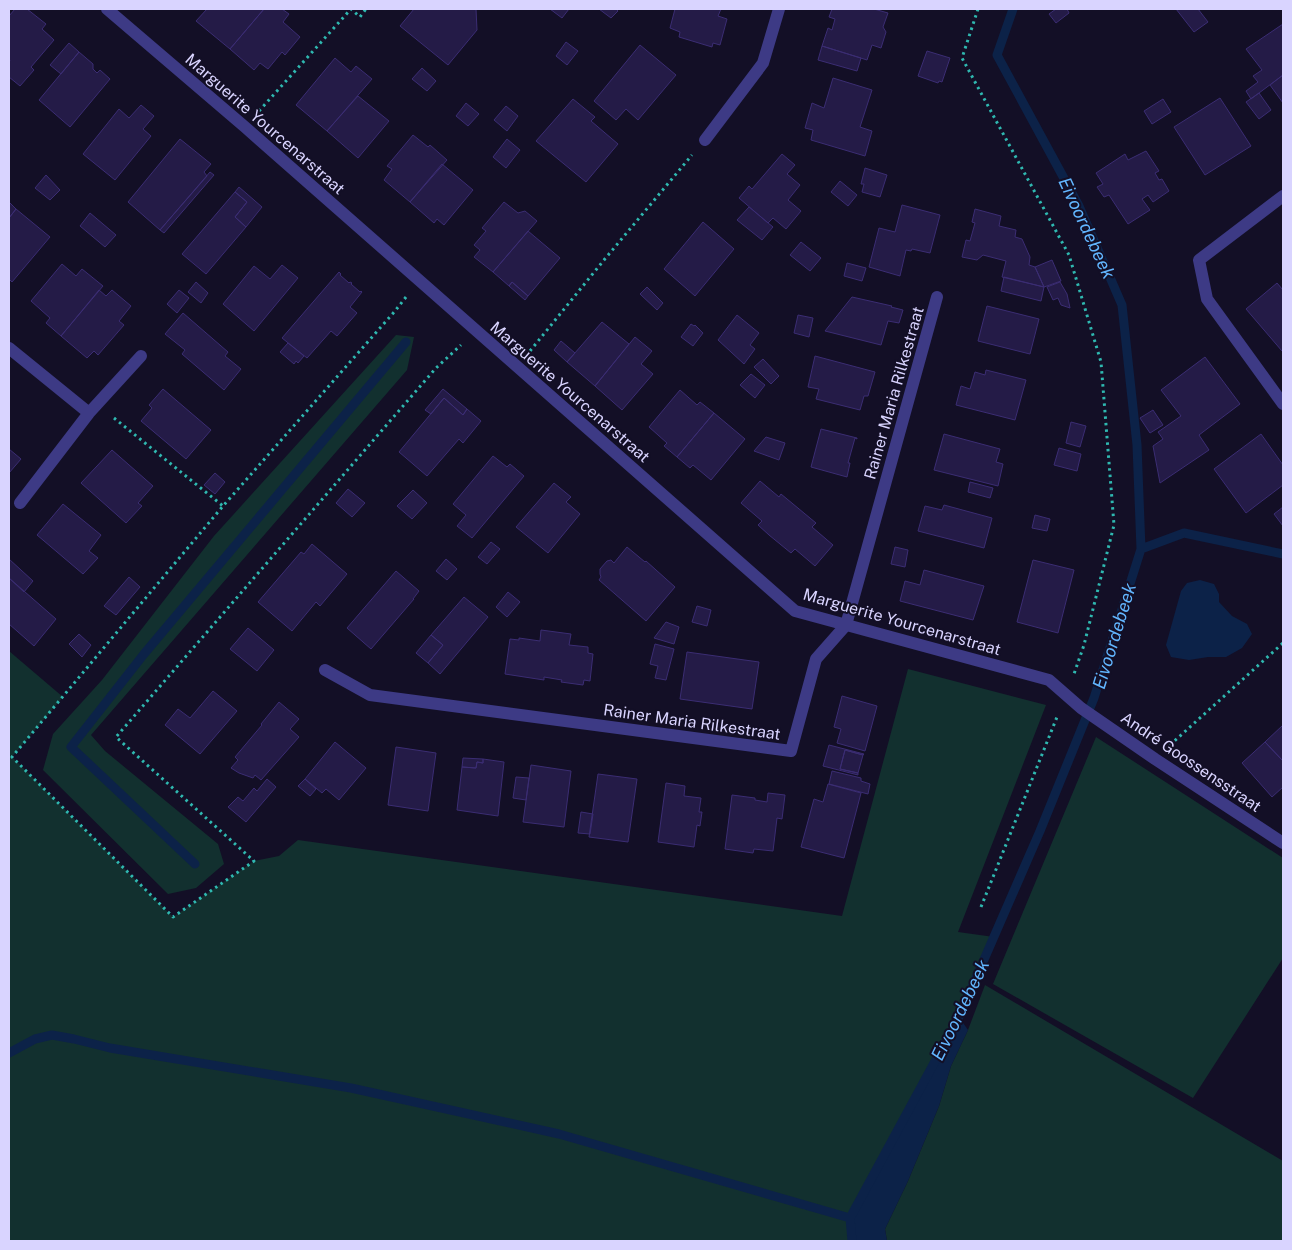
<svg xmlns="http://www.w3.org/2000/svg" width="1292" height="1250" font-family="'Public Sans',sans-serif">
  <style>
    .green { fill: #12302f }
    .water { fill: #0c2248 }
    .lines { fill: none; stroke-linecap: round; stroke-linejoin: round }
    .stream { stroke: #0c2248; stroke-width: 9 }
    .building { fill: #241b47; stroke: #3b2d73 }
    .path { stroke: #2fb8b0; stroke-width: 3; stroke-dasharray: 2.5 4; stroke-linecap: butt }
    .minor { stroke: #3d3a85; stroke-width: 12 }
    .labels { text-anchor: middle; dominant-baseline: central; stroke-width: 4; stroke-linejoin: round; paint-order: stroke }
    .street-label { font-size: 16px; fill: #d9d4ff; stroke: #130f26 }
    .water-label { font-size: 18px; font-style: italic; fill: #62b6ff; stroke: #130f26 }
  </style>
  <rect width="100%" height="100%" fill="#130f26"/>
  <path class="green" d="M396,335L414,337L407,370L91,735L105,751L218,844L224,864L196,888L168,894L43,770L53,734L102,680L214,536Z
    M9,651L63,697L12,757L173,917L254,861L279,856L298,840L842,916L908,669L1046,705L958,932L994,937L959,1017L850,1218L852,1241H9Z
    M1096,737L1283,858V958L1193,1098L993,984Z
    M985,985L1283,1161V1241H887L885,1229L908,1181L939,1106L951,1066L968,1030Z"/>
  <path class="water" d="M1200,580L1214,584L1219,594V602L1232,616L1247,624L1252,634L1242,648L1226,657H1208L1189,660L1171,657L1166,645L1181,591L1187,583Z
    M959,1017L968,1030L951,1066L939,1106L908,1181L885,1229L887,1241H852L850,1218Z"/>
  <g class="lines">
    <path class="stream" d="M1141,549L1184,533L1283,554
      M195,864L71,747L144,654L406,342
      M9,1053L35,1039L52,1035L74,1039L110,1048L351,1088L559,1134L850,1218
      M852,1241L850,1218L959,1017L1040,831L1094,698L1141,549L1137,445L1122,305L1079,206L997,55L1013,9"/>
  </g>
  <path class="building" d="M15,9H27L46,24L42,29L54,40L31,67L34,70L20,86L9,77V62L10,60L9,59V16Z
    M207,9H264L230,49L196,21Z
    M264,9H282L289,14L283,22L300,37L285,55L282,52L268,69L260,63L254,70L230,49Z
    M414,9H476L477,30L448,65L400,26Z
    M550,9H569L562,18Z
    M599,9H616L618,11L611,18Z
    M675,9H721L718,16L727,19L720,45L713,43L712,47L679,37L680,32L670,28Z
    M832,9H874L888,13L883,27L886,32L881,48L872,45L867,60L822,46L828,28L832,30L835,19L829,17Z
    M1056,9H1067L1069,13L1056,23L1049,14Z
    M1176,9H1198L1208,22L1194,32Z
    M1283,24V75L1251,99L1246,91L1258,82L1253,76L1262,70L1246,49Z
    M566,42L578,51L567,65L556,56Z
    M69,43L79,52L61,74L50,65Z
    M640,45L676,75L638,120L626,109L616,120L594,101Z
    M822,46L861,58L857,71L818,60Z
    M927,51L950,58L942,82L939,81L938,83L918,76Z
    M79,52L93,64V69L97,73L100,70L110,79L70,127L39,100Z
    M335,58L351,72L356,66L372,79L327,131L296,105Z
    M422,68L436,81L427,91L412,79Z
    M1283,75V103L1270,85Z
    M833,78L872,90L860,127L872,131L865,156L811,140L813,130L805,128L812,103L824,108Z
    M1259,93L1271,110L1259,119L1246,102Z
    M358,96L389,121L358,158L327,131Z
    M1220,98L1251,146L1205,175L1174,127Z
    M573,99L595,117L591,121L618,144L586,182L536,141Z
    M1163,99L1171,112L1152,124L1144,111Z
    M466,103L479,114L468,126L456,116Z
    M141,105L154,116L143,129L151,136L115,180L83,154L119,109L129,118Z
    M506,106L518,116L507,131L494,120Z
    M413,135L428,147L430,145L447,160L410,202L384,180L392,169L387,166Z
    M180,139L211,164L204,172L207,176L160,230L128,202Z
    M507,139L520,150L506,168L493,157Z
    M1146,151L1159,171L1155,173L1159,180L1162,179L1169,191L1153,202L1148,195L1142,199L1150,210L1128,224L1109,195L1104,197L1097,187L1103,184L1096,173L1125,154L1128,160Z
    M782,154L795,165L787,174L800,185L788,200L801,211L786,229L773,218L768,223L739,198L749,186L752,189Z
    M442,164L473,190L444,225L437,219L434,223L410,202Z
    M865,168L887,175L880,197L862,192L864,184H861Z
    M210,172L214,175L164,233L160,230Z
    M46,175L60,190L50,200L35,188Z
    M840,181L857,195L848,206L831,192Z
    M239,187L262,207L246,227L235,217L247,202L235,192Z
    M235,192L247,202L235,217L246,227L206,274L182,254Z
    M9,202L16,209L9,218Z
    M504,202L518,213L525,211L537,221L493,272L474,257L480,250L474,245L486,231L482,228Z
    M902,205L940,215L930,253L912,249L911,251L906,250L900,276L869,267L879,228L895,232Z
    M749,207L773,227L762,240L737,220Z
    M16,209L50,237L12,282L9,279V218Z
    M975,209L1001,216L999,226L1016,230L1015,237L1022,239L1030,257L1029,265L1035,267L1044,287L1002,277L1006,261L983,255L977,260L962,257L966,240L970,241L975,223L972,222Z
    M90,213L116,235L105,247L80,226Z
    M703,222L734,249L695,296L664,269Z
    M528,231L560,258L528,296L512,282L509,286L493,272Z
    M801,242L821,258L810,271L790,255Z
    M1052,260L1061,281L1044,287L1035,267Z
    M847,263L866,268L862,281L844,276Z
    M62,264L76,276L82,269L103,286L61,336L46,323L50,318L31,301Z
    M282,265L298,278L254,331L223,304L254,266L270,279Z
    M339,272L341,274L340,275L349,283L350,282L352,283L351,284L360,292L361,291L362,292L350,307L357,313L337,336L331,331L307,358L282,338Z
    M1004,277L1044,287L1041,301L1001,291Z
    M196,282L208,293L201,303L188,292Z
    M512,282L528,296L525,300L509,286Z
    M1060,282L1067,294L1070,308L1061,305L1058,298L1053,300L1047,287Z
    M1277,283L1283,290V349L1282,351L1246,309Z
    M647,287L663,303L657,310L640,294Z
    M99,290L106,296L112,290L131,306L119,321L124,325L98,355L94,351L87,358L61,336Z
    M179,290L189,298L177,313L167,304Z
    M852,297L892,306L891,307L903,310L899,323L888,321L881,345L825,331Z
    M987,306L1039,319L1030,354L978,341Z
    M183,313L228,352L225,356L241,369L224,390L182,354L185,350L165,334Z
    M737,315L759,333L750,345L755,349L744,364L718,340Z
    M798,315L813,318L809,337L794,333Z
    M602,322L629,344L595,386L567,362Z
    M691,324L694,326L695,325L703,333L693,346L681,337Z
    M635,337L652,351L641,364L653,374L622,410L595,386Z
    M561,341L575,353L567,362L554,350Z
    M288,343L304,356L298,363L296,361L294,364L280,352Z
    M815,356L875,372L868,396H864L860,410L816,399L819,389L808,387Z
    M1205,357L1240,404L1199,435L1209,450L1160,483L1153,446L1163,439L1158,432L1181,416L1161,390Z
    M763,359L779,376L771,384L754,367Z
    M986,370L1026,380L1015,420L956,405L961,386L970,389L975,372L985,375Z
    M751,374L765,385L755,398L740,385Z
    M163,389L211,430L186,459L141,421L152,408L149,405Z
    M443,389L467,409L463,415L444,398L431,414L425,410Z
    M680,390L697,405L700,402L714,413L677,457L664,446L667,443L649,427Z
    M444,398L463,415L467,409L481,421L463,443L459,439L427,476L399,452Z
    M1153,410L1163,425L1150,433L1140,418Z
    M714,413L745,439L711,480L693,465L690,468L677,457Z
    M1071,422L1086,426L1080,447L1066,443Z
    M821,429L857,438V439L855,438L848,463H850L847,477L811,467Z
    M944,434L1000,449L996,462L1003,464L998,486L934,470Z
    M1261,434L1283,465V485L1246,513L1214,469Z
    M766,437L785,443L779,460L754,451Z
    M1059,448L1081,454L1077,471L1054,465Z
    M9,449L21,459L9,473Z
    M112,450L153,486L138,503L142,506L126,523L81,483Z
    M493,456L507,467L510,464L524,476L472,538L457,526L466,515L453,504Z
    M215,473L225,482L215,494L204,485Z
    M760,481L779,497L781,494L816,523L812,527L833,545L815,566L795,549L791,553L769,535L758,525L762,521L741,503Z
    M970,482L993,488L990,498L968,492Z
    M554,483L571,497L566,502L580,514L548,553L516,527Z
    M348,489L365,503L352,517L336,503Z
    M413,490L427,503L412,519L397,506Z
    M63,504L101,535L89,551L98,558L83,574L37,535Z
    M944,505L992,518L984,548L918,531L925,506L942,510Z
    M1283,507V526L1274,514Z
    M1035,515L1050,519L1047,531L1032,528Z
    M491,542L500,549L487,564L478,557Z
    M312,544L347,574L320,606L316,602L292,631L258,602L301,552L304,554Z
    M627,547L645,562L646,561L675,587L646,621L599,580L601,577L600,574V569L607,561L611,560L614,563Z
    M895,547L908,550L905,567L891,564Z
    M9,559L33,581L24,592L9,578Z
    M446,559L457,569L447,580L436,571Z
    M1033,560L1074,570L1058,633L1017,622Z
    M924,570L984,586L973,620L900,601L905,581L920,585Z
    M396,571L419,591L413,599H414L371,649L347,628Z
    M129,577L140,587L116,615L104,606Z
    M9,578L56,619L34,646L9,624Z
    M508,592L520,602L507,617L496,607Z
    M464,597L488,617L440,674L428,663L443,645L431,635Z
    M697,606L711,610L707,626L692,622Z
    M666,622L679,627L674,644L654,638Z
    M248,628L274,650L257,671L230,649Z
    M541,630L571,634L569,645L588,647V653L593,654L590,681L584,680L583,685L561,682L562,680L544,677V680L505,674L510,639L519,640V638L540,641Z
    M79,634L91,645L82,657L69,644Z
    M431,635L443,645L428,663L416,653Z
    M655,644L674,649L666,680L655,678L658,666L650,664Z
    M687,652L759,662L752,709L680,699Z
    M213,691L237,711L200,754L165,725L178,709L190,718Z
    M842,696L877,706L865,751L837,743L841,729L834,727Z
    M279,702L299,719L290,729L299,737L261,780L255,775L253,778L239,773L231,768L238,760L235,757L262,725L261,724Z
    M1283,725V761L1265,742Z
    M335,742L366,768L339,800L326,789L322,793L305,779Z
    M1265,742L1283,761V787L1272,797L1242,763Z
    M829,745L864,754L863,755L845,750L840,769L858,773V775L823,766Z
    M396,747L436,753L428,811L388,805Z
    M845,750L863,755L858,773L840,769Z
    M463,758L483,759V763L477,762L476,768L462,767Z
    M483,759L504,762L498,816L457,810L462,767L476,768L477,762L483,763Z
    M531,765L571,771L564,827L523,822Z
    M832,771L861,778V781L870,784L868,794L829,784Z
    M598,774L637,779L628,842L589,837Z
    M516,777L529,778L526,800L513,798Z
    M267,779L276,787L246,822L228,807L238,797L243,801L254,788L257,791Z
    M305,779L316,789L310,796L298,786Z
    M666,783L685,786L684,796L701,798L699,812H702L700,826L697,825L694,847L658,842Z
    M828,784L861,793L844,858L801,847L814,799L823,802Z
    M768,793L785,795L782,819L777,818L773,851L754,849L753,853L725,849L732,795L755,798V800L767,802Z
    M581,812L593,814L590,834L578,833Z"/>
  <g class="lines">
    <path class="path" d="M978,9L962,58L1069,255L1101,362L1114,525L1084,645L1074,674
      M259,111L351,9L360,17L366,9
      M406,297L395,311L223,506L12,757L173,917L254,861L116,737L436,368L461,345
      M530,351L604,260L692,155
      M114,418L223,506
      M1170,745L1283,643
      M981,907L1057,717"/>
    <path class="minor" d="M107,9L245,127L795,611L1049,680L1081,708L1155,759L1283,843
      M705,140L763,63L779,9
      M1283,196L1199,260L1207,299L1283,404
      M9,348L89,413
      M20,503L89,413L141,356
      M325,670L370,695L791,751L816,659L846,625L937,297"/>
  </g>
  <g class="labels">
    <g class="street-label">
      <text transform="translate(265 124) rotate(41)">Marguerite Yourcenarstraat</text>
      <text transform="translate(570 392) rotate(41)">Marguerite Yourcenarstraat</text>
      <text transform="translate(894 393) rotate(-74)">Rainer Maria Rilkestraat</text>
      <text transform="translate(902 622) rotate(16)">Marguerite Yourcenarstraat</text>
      <text transform="translate(692 722) rotate(8)">Rainer Maria Rilkestraat</text>
      <text transform="translate(1191 762) rotate(34)">André Goossensstraat</text>
    </g>
    <g class="water-label">
      <text transform="translate(1087 228) rotate(65)">Eivoordebeek</text>
      <text transform="translate(1114 636) rotate(-73)">Eivoordebeek</text>
      <text transform="translate(960 1010) rotate(-64)">Eivoordebeek</text>
    </g>
  </g>
  <rect width="1292" height="1250" fill="none" stroke="#d9d4ff" stroke-width="20"/>
</svg>
